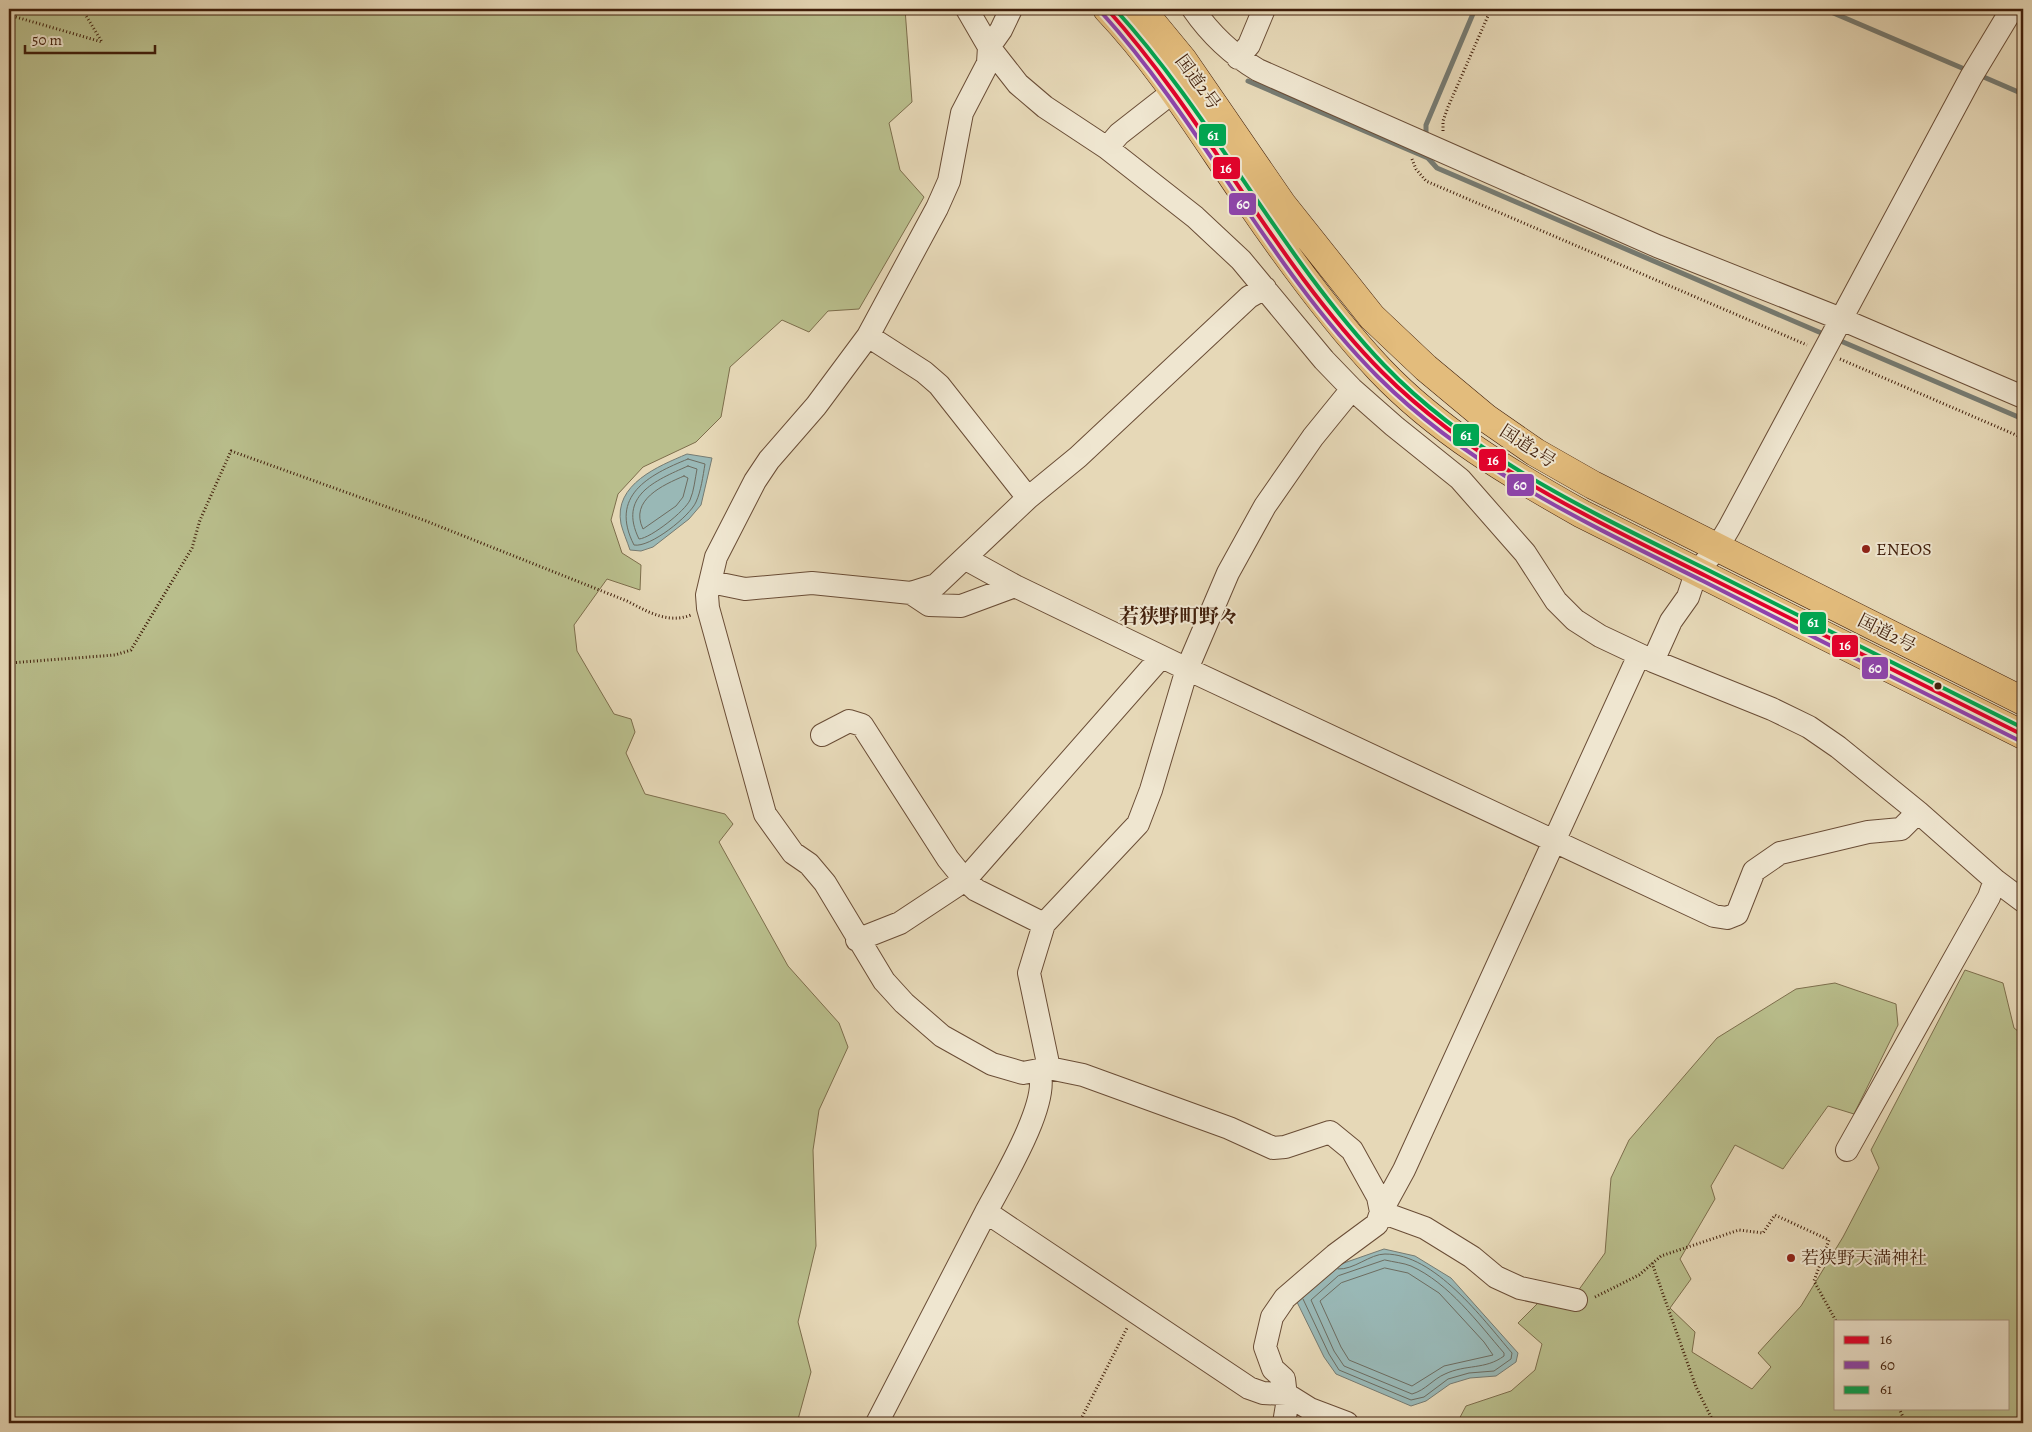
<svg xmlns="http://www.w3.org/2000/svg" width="2032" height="1432" font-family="Alegreya,'Noto Serif JP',serif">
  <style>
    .green { fill: #b9be8c; stroke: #7d6e4c; fill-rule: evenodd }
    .water { fill: #99b8b6; stroke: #767b72 }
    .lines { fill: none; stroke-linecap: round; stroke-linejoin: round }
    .shore { stroke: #6d6c60; stroke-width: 1 }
    .stream { stroke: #767b72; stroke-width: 5 }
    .minor-casing { stroke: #6a4d36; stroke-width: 24 }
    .highway-casing { stroke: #411f0b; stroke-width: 29 }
    .path { stroke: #411f0b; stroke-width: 3; stroke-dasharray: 1 2.5; stroke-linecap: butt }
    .minor { stroke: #efe6d0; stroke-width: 22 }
    .highway { stroke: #e3bc7c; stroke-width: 28 }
    .bus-1-casing { stroke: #efe6d0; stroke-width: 8 }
    .bus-2-casing { stroke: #efe6d0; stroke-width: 8 }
    .bus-3-casing { stroke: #efe6d0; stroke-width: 8 }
    .bus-1 { stroke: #e4002b; stroke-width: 4 }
    .bus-2 { stroke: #8e44ad; stroke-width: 4 }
    .bus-3 { stroke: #00a651; stroke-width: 4 }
    .poi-dot { fill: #8f2418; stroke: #efe6d0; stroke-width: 2 }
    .bus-dot { fill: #411f0b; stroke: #efe6d0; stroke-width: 2 }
    .labels { text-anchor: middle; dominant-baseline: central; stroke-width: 4; stroke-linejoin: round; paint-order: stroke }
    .street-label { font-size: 18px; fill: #411f0b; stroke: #efe6d0 }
    .poi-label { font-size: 18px; fill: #411f0b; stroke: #efe6d0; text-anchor: start }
    .quarter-label { font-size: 20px; font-weight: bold; fill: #411f0b; stroke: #efe6d0 }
    .line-badge { stroke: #efe6d0; stroke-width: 2 }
    .badge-label { font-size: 14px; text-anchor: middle; font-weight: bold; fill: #fff }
  </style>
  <rect width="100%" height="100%" fill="#e6d8b7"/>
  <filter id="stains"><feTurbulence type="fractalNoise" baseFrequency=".004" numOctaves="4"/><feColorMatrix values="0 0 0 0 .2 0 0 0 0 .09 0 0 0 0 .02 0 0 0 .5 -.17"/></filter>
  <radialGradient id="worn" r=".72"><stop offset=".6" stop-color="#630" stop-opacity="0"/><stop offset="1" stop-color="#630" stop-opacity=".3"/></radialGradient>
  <path class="green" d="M9,9H905L912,102L889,123L900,170L924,197L859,309L828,311L809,332L782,320L730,367L721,417L696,442L643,467L618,494L611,520L622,553L641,565L640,590L607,579L574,625L577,651L614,714L631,719L635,732L626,753L645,794L725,814L733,824L719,842L788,966L839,1023L848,1047L819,1110L813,1150L816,1246L798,1322L811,1372L797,1423H9Z
    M1965,970L2003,983L2014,1028L2023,1035V1423H1457L1466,1406L1511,1391L1535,1370L1542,1344L1518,1323L1541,1300L1568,1305L1605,1253L1611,1178L1629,1140L1717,1038L1796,989L1835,983L1896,1004L1898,1025L1854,1114L1828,1106L1783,1169L1735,1145L1711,1186L1715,1199L1680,1259L1691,1279L1670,1308L1695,1332L1692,1352L1752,1389L1771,1367L1758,1353L1801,1306L1843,1237L1879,1168L1871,1150ZM1836,1321H2008V1408H1836Z"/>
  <path class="water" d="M687,454L712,458L701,505L689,519L653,547L641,551L630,550C627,541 623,532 621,524C613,484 659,466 687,454Z
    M1384,1249L1415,1256L1451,1278L1518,1353L1516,1362L1496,1376L1470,1378L1450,1384L1426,1401L1411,1406L1336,1374L1324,1357L1295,1298L1341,1264Z"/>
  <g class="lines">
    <path class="shore" d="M688,459L705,464C703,476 701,491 696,502C690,516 650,548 634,545C609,496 648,475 688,459Z
      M688,466L697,469C695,479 694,491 690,500C685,511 651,538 639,539C618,496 654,481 688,466Z
      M684,476L688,478L683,497L676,506L643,529C629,500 663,485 684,476Z
      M1385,1260C1393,1262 1404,1263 1411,1266C1449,1283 1478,1323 1504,1353V1356C1485,1370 1466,1364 1445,1374C1433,1379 1426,1390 1412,1394L1344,1366L1334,1351L1311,1300L1338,1276Z
      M1385,1268L1408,1273L1439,1293L1484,1342L1493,1355L1444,1366L1412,1386L1349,1360L1341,1347L1320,1301L1341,1283Z
      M1303,1299L1329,1354L1339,1370L1411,1400L1424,1397L1448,1379L1469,1373L1494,1371L1511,1359L1512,1353C1482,1318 1435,1254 1385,1254C1370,1254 1354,1270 1338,1269"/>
    <path class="stream" d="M1824,9L1969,71
      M1979,75L2023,94
      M1248,81L1428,158L1437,168L1826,335
      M1426,137V125L1475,9
      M1836,339L2023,419"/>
    <defs>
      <path id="minor" d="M967,9L989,47L1018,84L1045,107L1107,148L1195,217L1241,260L1324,360L1352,389L1394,426L1460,479L1525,553L1556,601L1575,620L1600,636L1653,661L1772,709L1809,727L1838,747L1918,812L1995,880L2023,901
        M1011,9L1001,30L989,47L988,63L962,113L949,181L937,208L868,336L816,406L769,460L755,481L716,557L707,595L708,608L765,814L793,853L809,864L825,883L884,981L904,1003L942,1036L992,1064L1023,1073L1049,1068L1083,1075L1229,1128L1273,1148L1285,1147L1330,1132L1352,1150L1378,1197L1381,1212
        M1193,9C1211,35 1231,54 1258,70L1657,246L1841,319L2023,397
        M1238,58L1249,45L1264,9
        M1107,148L1119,134L1174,91
        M868,336L924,372L939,385L1028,498
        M966,559L1015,586L1187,669L1714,916L1727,918L1737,914L1754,871L1780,853L1868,832L1901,829L1918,812
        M711,582L745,589L812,583L911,593L936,585L1028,498L1078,457L1249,297L1265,288
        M911,593L929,605L961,606L1015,586
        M1653,661L1671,621L1688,597L1696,573L1717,548L1729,528L1971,77L2012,9
        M822,735L849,721L862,725L948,859L965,880L976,890L1044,924
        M857,940L900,923L965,880L1161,657
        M1049,1068L1029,973L1044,924L1138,824L1151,790L1187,669L1228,573L1265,506L1313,437L1352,389
        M1039,1072C1051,1101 1002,1182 986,1212L1249,1388L1263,1393L1286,1394L1310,1409L1347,1423
        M1847,1150L1989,897L1995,880
        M1381,1212L1425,1228L1472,1257L1496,1277L1520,1288L1576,1300
        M877,1423L986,1212
        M1284,1423L1287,1405L1284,1379L1273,1369L1265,1347L1272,1317L1285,1298L1335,1255L1377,1224L1381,1212L1404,1170L1639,655"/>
      <path id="highway" d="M1107,9C1162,67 1203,135 1248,200C1287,257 1333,320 1380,370C1438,431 1509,473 1582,514L2023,735
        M1141,9L1183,60L1282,204L1372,317L1426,368L1486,418L1535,452L1593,485L2023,701"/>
    </defs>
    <use href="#minor" class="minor-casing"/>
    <use href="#highway" class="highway-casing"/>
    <path class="path" d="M9,15L102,42L82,9
      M1443,131V121L1448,107L1491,9
      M1412,159L1416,169L1426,181L1807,345
      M1840,359L2023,438
      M9,663L115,655L131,650L192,548L200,520L231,451L426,521L627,601C648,612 668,624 691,615
      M1652,1263L1696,1387L1714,1423
      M1595,1297L1639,1275L1661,1256L1739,1230L1763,1233L1775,1215L1829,1240L1814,1281L1836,1321
      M1899,1408L1903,1417V1423
      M1079,1423L1127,1328"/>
    <use href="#minor" class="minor"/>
    <use href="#highway" class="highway"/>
    <defs>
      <path id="bus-1" d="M1107,9C1209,122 1275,264 1382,372C1474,464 1592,519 1706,576C1812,629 1917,682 2023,735"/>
      <path id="bus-2" d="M1102,13C1204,126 1270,269 1378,377C1470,469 1588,524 1703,581C1809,635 1914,688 2020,741"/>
      <path id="bus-3" d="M1115,9C1215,119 1281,257 1384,365C1472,457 1591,512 1704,568C1810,621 1917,675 2023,728"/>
    </defs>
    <use href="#bus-1" class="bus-1-casing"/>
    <use href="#bus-2" class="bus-2-casing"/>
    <use href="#bus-3" class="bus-3-casing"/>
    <use href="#bus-1" class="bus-1"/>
    <use href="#bus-2" class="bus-2"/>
    <use href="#bus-3" class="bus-3"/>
  </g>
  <g class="poi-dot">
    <circle cx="1866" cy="549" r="5"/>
    <circle cx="1791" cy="1258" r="5"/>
  </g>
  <circle class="bus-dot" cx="1938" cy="686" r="4.5"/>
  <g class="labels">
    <g class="street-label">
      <text transform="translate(1198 82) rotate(54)">国道2号</text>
      <text transform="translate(1528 446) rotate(33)">国道2号</text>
      <text transform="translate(1887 633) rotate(27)">国道2号</text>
    </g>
    <g class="poi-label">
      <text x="1876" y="549">ENEOS</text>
      <text x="1801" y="1258">若狭野天満神社</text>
    </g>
    <g class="quarter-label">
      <text x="1179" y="616">若狭野町野々</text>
    </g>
  </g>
  <g class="line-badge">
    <rect x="1198" y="123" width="29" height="24" rx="5" fill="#00a651"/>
    <rect x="1212" y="156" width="29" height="24" rx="5" fill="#e4002b"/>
    <rect x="1228" y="192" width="29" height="24" rx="5" fill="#8e44ad"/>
    <rect x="1452" y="423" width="28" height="24" rx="5" fill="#00a651"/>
    <rect x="1478" y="448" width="29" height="24" rx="5" fill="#e4002b"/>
    <rect x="1506" y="473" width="29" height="24" rx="5" fill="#8e44ad"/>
    <rect x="1799" y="611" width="28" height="24" rx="5" fill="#00a651"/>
    <rect x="1831" y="634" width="28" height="24" rx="5" fill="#e4002b"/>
    <rect x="1861" y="656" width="28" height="24" rx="5" fill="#8e44ad"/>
  </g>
  <g class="badge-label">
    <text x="1213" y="140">61</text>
    <text x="1226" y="173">16</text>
    <text x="1243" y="209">60</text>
    <text x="1466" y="440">61</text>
    <text x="1493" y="465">16</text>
    <text x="1520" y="490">60</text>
    <text x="1813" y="627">61</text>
    <text x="1845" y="650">16</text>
    <text x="1875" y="673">60</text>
  </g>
  <rect width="2032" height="1432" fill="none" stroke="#e6d8b7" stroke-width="30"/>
  <rect x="10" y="10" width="2012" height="1412" fill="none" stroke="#411f0b" stroke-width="2.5"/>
  <rect x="15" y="15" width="2002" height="1402" fill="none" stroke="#411f0b"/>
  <rect x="1834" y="1320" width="175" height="90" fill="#efe6d0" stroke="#a99681"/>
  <rect x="1844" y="1336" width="25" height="8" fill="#e4002b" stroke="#a99681"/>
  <text x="1880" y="1344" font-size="15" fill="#411f0b">16</text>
  <rect x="1844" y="1361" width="25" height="8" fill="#8e44ad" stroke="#a99681"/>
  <text x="1880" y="1370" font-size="15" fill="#411f0b">60</text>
  <rect x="1844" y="1386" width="25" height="8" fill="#00a651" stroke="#a99681"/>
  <text x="1880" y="1394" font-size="15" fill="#411f0b">61</text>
  <path d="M25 45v8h130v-8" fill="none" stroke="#411f0b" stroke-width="2.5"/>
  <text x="32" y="45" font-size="15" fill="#411f0b" stroke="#efe6d0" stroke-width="4" paint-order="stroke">50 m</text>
  <rect width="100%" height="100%" filter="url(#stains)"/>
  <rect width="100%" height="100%" fill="url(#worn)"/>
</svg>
